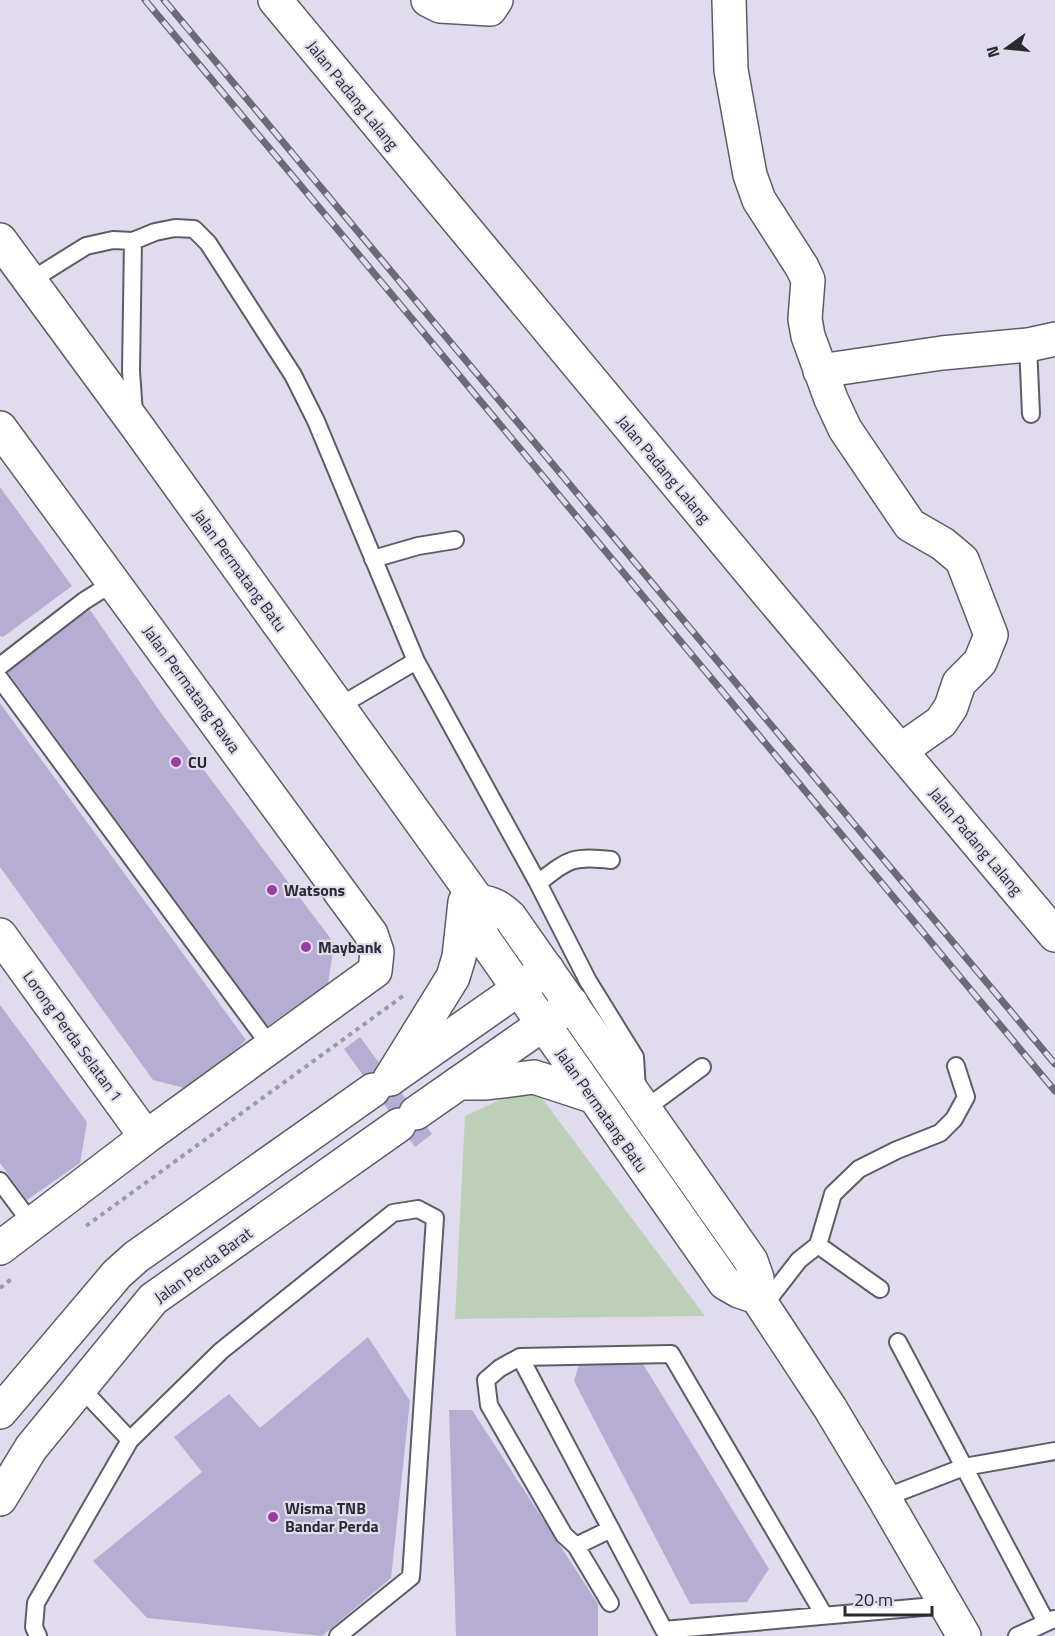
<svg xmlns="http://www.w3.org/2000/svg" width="1055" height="1636" font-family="'Titillium Web',sans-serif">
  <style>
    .green { fill: #bcd0b8 }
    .building { fill: #b6aed2 }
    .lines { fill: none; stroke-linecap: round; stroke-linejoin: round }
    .service-casing { stroke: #5f5c6a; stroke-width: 20 }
    .minor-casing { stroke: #5f5c6a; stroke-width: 36 }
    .tertiary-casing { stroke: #5f5c6a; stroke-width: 36 }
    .primary-casing { stroke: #5f5c6a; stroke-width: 36 }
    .path { stroke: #9d9aa7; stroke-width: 4; stroke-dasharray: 4.5 4.5; stroke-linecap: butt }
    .service { stroke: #fff; stroke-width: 16 }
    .minor { stroke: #fff; stroke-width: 33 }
    .tertiary { stroke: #fff; stroke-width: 33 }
    .primary { stroke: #fff; stroke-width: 33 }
    .rail-casing { stroke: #6c6a74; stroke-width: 7 }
    .rail { stroke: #e0dced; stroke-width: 4.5; stroke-dasharray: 14; stroke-linecap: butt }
    .poi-dot { fill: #9b3ca4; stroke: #e0dced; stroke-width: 2 }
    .labels { text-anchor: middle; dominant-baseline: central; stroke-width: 4.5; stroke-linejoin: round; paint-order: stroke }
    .street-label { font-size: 16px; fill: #2b2a30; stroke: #e0dced }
    .poi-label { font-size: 16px; font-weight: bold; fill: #2b2a30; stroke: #e0dced; text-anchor: start }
  </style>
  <rect width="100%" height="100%" fill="#e0dced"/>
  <path class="green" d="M532,1085L705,1316L455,1319L465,1116Z"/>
  <path class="building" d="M0,487L72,586L3,637L0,636Z
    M84,601L161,713L334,943L328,984L268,1026L2,664Z
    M0,703L246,1040L192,1090L153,1080L0,867Z
    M0,1005L87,1122L80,1163L27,1200L0,1163Z
    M360,1037L432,1134L415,1147L344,1049Z
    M368,1337L410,1401L391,1578L322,1636L147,1618L93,1561L202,1472L174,1437L229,1394L260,1428Z
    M580,1361L643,1364L769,1569L747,1602L690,1604L574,1381Z
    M449,1410H472L598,1604V1636H456Z"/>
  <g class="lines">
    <defs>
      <path id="service" d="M133,241L131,371L134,414
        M30,281L86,246L113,240L133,241L155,232L175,228L194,229L208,243L293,375L316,421L416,661L538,883L588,981L635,1057L637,1090
        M1028,345L1031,414
        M373,559L418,546L455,540
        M0,666L84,601L114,582
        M0,679L271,1047
        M338,707L416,661
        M538,883C568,860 572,855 611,860
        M645,1109L702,1067
        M0,1181L32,1224
        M818,1245L880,1289
        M764,1305L799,1260L818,1245L833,1194L859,1169L897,1150L940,1133L954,1119L966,1097L956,1066
        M898,1342L1046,1622
        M520,1357L500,1368L486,1380L489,1405L564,1535L576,1546L611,1529
        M80,1387L130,1440
        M884,1498L964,1467L1055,1451
        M576,1546L610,1603
        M824,1615L671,1354L520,1357L664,1630L946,1605
        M38,1636L34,1627L36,1603L130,1440L221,1351L393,1213L418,1209L435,1218L411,1577L338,1636
        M1017,1636L1054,1619"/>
      <path id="minor" d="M275,0L757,580L1055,935
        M428,0L440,6L490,9L496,0
        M729,0L731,70L750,175L759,200L802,267L808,280L805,319L808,336L831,399L845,429L910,525L943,544L962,560L991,635L980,662L959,683L951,707L941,722L901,750
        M820,371L942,353L1028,345L1055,339
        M0,428L371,934L377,952L375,971L146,1137L0,1248
        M0,935L146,1137"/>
      <path id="tertiary" d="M390,1079L547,969
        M416,1113L572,1004
        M0,1412L117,1274L136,1257L373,1090
        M0,1499L31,1448L153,1299L399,1125"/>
      <path id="primary" d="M0,240L136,425L478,901L475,914L483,938L725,1283L739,1291L757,1297
        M478,901C492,903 500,907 510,917L751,1261L757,1278V1297L830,1408L884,1498L964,1636
        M390,1079L453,977L459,957L465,902
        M459,1083H486L534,1077L592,1096"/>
    </defs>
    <use href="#service" class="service-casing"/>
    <use href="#minor" class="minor-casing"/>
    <use href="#tertiary" class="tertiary-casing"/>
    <use href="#primary" class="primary-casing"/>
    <path class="path" d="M86,1226L403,996
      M0,1288L14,1277"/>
    <use href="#service" class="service"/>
    <use href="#minor" class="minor"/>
    <use href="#tertiary" class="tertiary"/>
    <use href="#primary" class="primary"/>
    <defs>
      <path id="rail" d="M145,0L343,236L1055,1091
        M164,0L1055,1064"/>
    </defs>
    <use href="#rail" class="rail-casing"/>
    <use href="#rail" class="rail"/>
  </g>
  <g class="poi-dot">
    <circle cx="176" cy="762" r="6"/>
    <circle cx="272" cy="890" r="6"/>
    <circle cx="306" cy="947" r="6"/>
    <circle cx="273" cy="1517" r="6"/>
  </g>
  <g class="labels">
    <g class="street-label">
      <text transform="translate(353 95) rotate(51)">Jalan Padang Lalang</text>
      <text transform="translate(664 469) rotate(50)">Jalan Padang Lalang</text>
      <text transform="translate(240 570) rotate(54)">Jalan Permatang Batu</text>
      <text transform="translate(192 689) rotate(54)">Jalan Permatang Rawa</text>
      <text transform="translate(976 841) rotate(50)">Jalan Padang Lalang</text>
      <text transform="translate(73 1036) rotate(54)">Lorong Perda Selatan 1</text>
      <text transform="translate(602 1110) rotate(55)">Jalan Permatang Batu</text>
      <text transform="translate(203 1265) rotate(-36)">Jalan Perda Barat</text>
    </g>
    <g class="poi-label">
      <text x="188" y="762">CU</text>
      <text x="284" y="890">Watsons</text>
      <text x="318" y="947">Maybank</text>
      <text x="285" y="1508">Wisma TNB<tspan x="285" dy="18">Bandar Perda</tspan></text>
    </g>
  </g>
  <g transform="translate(1007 48) rotate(255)" stroke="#e0dced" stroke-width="4.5" paint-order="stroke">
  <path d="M0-4.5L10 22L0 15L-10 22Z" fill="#2b2a30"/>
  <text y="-9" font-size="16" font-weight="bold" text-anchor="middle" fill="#2b2a30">N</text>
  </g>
  <path d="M845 1606v9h87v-9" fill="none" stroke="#2b2a30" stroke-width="3"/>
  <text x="854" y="1606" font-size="18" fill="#2b2a30" stroke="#e0dced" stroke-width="4.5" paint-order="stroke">20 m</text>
</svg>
